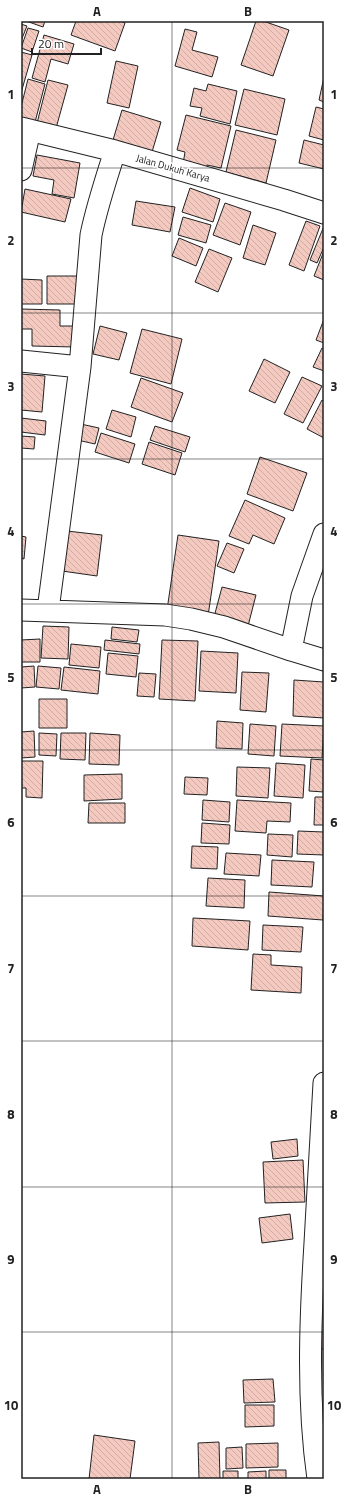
<svg xmlns="http://www.w3.org/2000/svg" width="345" height="1500" font-family="'Titillium Web',sans-serif">
  <style>
    .building { fill: url(#building-back-hatch); stroke: #222 }
    .lines { fill: none; stroke-linecap: round; stroke-linejoin: round }
    .minor-casing { stroke: #222; stroke-width: 23 }
    .minor { stroke: #fff; stroke-width: 21 }
    .grid { fill: none; stroke: #222; stroke-width: 1; stroke-opacity: 0.55 }
    .labels { text-anchor: middle; dominant-baseline: central; stroke-width: 3; stroke-linejoin: round; paint-order: stroke }
    .street-label { font-size: 10px; fill: #222; stroke: #fff }
    .neatline { fill: none; stroke: #222; stroke-width: 1.5 }
    .grid-label { font-size: 13px; text-anchor: middle; font-weight: bold; fill: #222 }
  </style>
  <defs>
    <pattern id="building-back-hatch" width="6" height="6" patternUnits="userSpaceOnUse"><rect width="6" height="6" fill="#f3c9c0"/><path d="M-1 5l2 2M0 0l6 6M5-1l2 2" fill="none" stroke="#d0aca5"/></pattern>
  </defs>
  <rect width="100%" height="100%" fill="#fff"/>
  <path class="building" d="M26,21H45L43,27Z
    M76,21H121L125,23L115,51L71,35Z
    M256,21H263L289,30L273,76L241,65Z
    M21,24L27,26L21,41Z
    M28,28L39,31L32,52L21,48Z
    M185,29L197,32L192,50L218,57L212,77L175,66Z
    M44,35L74,44L68,64L51,59L45,82L32,78Z
    M21,52L32,55L21,93Z
    M116,61L138,66L129,108L107,103Z
    M324,77V102L319,100Z
    M28,79L45,84L34,126L21,122V107Z
    M48,80L68,85L55,132L36,127Z
    M208,84L237,91L230,124L200,116L202,108L190,106L194,88L206,91Z
    M244,89L285,99L277,135L235,125Z
    M316,107L324,109V140L309,136Z
    M122,110L161,122L152,152L113,140Z
    M186,115L231,126L221,168L207,165V170L183,164L185,152L177,150Z
    M236,130L276,140L266,183L226,172Z
    M304,140L324,145V169L299,163Z
    M37,155L80,163L74,198L52,194L54,180L33,176Z
    M190,188L220,199L213,222L182,212Z
    M25,189L71,199L65,222L21,212Z
    M136,201L175,207L170,232L132,225Z
    M225,203L251,212L240,245L213,235Z
    M183,217L211,225L206,243L178,235Z
    M306,221L320,226L304,271L289,265Z
    M253,225L276,233L265,265L243,258Z
    M324,226V247L317,263L310,260Z
    M179,238L203,248L196,266L172,256Z
    M209,249L232,258L218,292L195,282Z
    M324,251V280L314,276Z
    M47,276H79V304H47Z
    M21,279L42,280V304H21Z
    M21,309L60,310V326H75V347L32,346V329H21Z
    M324,319V343L316,340Z
    M100,326L127,333L119,360L93,354Z
    M142,329L182,339L171,384L130,373Z
    M322,348L324,349V371L313,367Z
    M264,359L290,372L275,403L249,391Z
    M21,374L45,376L42,412L21,410Z
    M302,377L322,386L303,423L284,414Z
    M141,378L183,393L172,422L131,407Z
    M322,400L324,401V438L307,429Z
    M112,410L136,417L131,437L106,429Z
    M21,418L46,421L45,435L21,432Z
    M76,423L99,428L95,444L73,439Z
    M155,426L190,437L185,452L150,440Z
    M101,433L135,444L129,463L95,452Z
    M21,436L35,437L34,449L21,448Z
    M149,442L182,453L175,475L142,464Z
    M260,457L307,473L293,511L247,494Z
    M245,500L285,518L274,544L253,535L249,544L229,536Z
    M67,531L102,535L97,576L62,571Z
    M178,535L219,541L208,616L167,610Z
    M21,536L26,537L24,559L21,558Z
    M227,543L244,549L234,573L217,566Z
    M222,587L256,595L248,626L214,617Z
    M43,626L69,627L68,659L41,658Z
    M112,627L139,630L137,642L111,639Z
    M40,639V662H21V640Z
    M105,640L140,644L139,654L104,650Z
    M162,640L198,641L195,701L159,699Z
    M71,644L101,647L99,668L69,665Z
    M201,651L238,653L236,693L199,691Z
    M108,653L138,656L136,677L106,674Z
    M34,666L35,687L21,688V667Z
    M38,666L61,668L59,689L36,687Z
    M64,667L100,671L98,694L61,690Z
    M242,672L269,673L266,712L240,710Z
    M139,673L156,674L154,697L137,696Z
    M294,680L324,682V718L293,716Z
    M39,699H67V728H39Z
    M217,721L243,723L242,749L216,748Z
    M250,724L276,726L274,756L248,754Z
    M282,724L324,726L322,758L280,756Z
    M34,731L35,757L21,758V732Z
    M39,733L57,734L56,756L39,755Z
    M61,733H86L85,760L60,759Z
    M90,733L120,735L119,765L89,764Z
    M311,759L324,760V792L309,791Z
    M21,761H43L42,798L26,797V788H21Z
    M276,763L305,765L303,798L274,796Z
    M237,767L270,768L268,798L236,796Z
    M122,774V799L84,801V775Z
    M185,777L208,778L207,795L184,794Z
    M315,797H324V825H314Z
    M203,800L230,802L229,822L202,820Z
    M237,800L291,803L290,822L267,821L266,833L235,831Z
    M89,803H125V823H88Z
    M202,823L230,825L229,844L201,843Z
    M298,831L324,832V855L297,854Z
    M268,834L293,835L292,857L267,855Z
    M192,846L218,847L217,869L191,868Z
    M226,853L261,855L259,876L224,874Z
    M272,860L314,862L312,887L271,885Z
    M208,878L245,880L244,908L206,906Z
    M269,892L324,896L323,920L268,916Z
    M193,918L250,921L248,950L192,946Z
    M263,925L303,927L301,952L262,950Z
    M253,954L271,955V965L302,967L301,993L251,990Z
    M297,1139L298,1156L273,1159L271,1142Z
    M303,1160L305,1202L265,1203L263,1162Z
    M290,1214L293,1239L262,1243L259,1218Z
    M322,1332H324V1349H320Z
    M273,1379L275,1402L244,1403L243,1380Z
    M245,1405H274V1426L245,1427Z
    M94,1435L135,1441L130,1479H89Z
    M219,1442L220,1479H199L198,1443Z
    M278,1443V1467L246,1468V1444Z
    M242,1447L243,1468L226,1469V1448Z
    M269,1470H286V1479H269Z
    M223,1471H238V1479H223Z
    M266,1471V1479H248V1472Z"/>
  <g class="lines">
    <defs>
      <path id="minor" d="M21,128L115,151L284,200L324,213
        M21,170L30,130
        M21,361L80,367
        M324,534L302,596L291,650L324,660
        M21,610L165,615L191,619L224,627L291,650
        M48,610L80,367L91,235C97,206 106,179 115,151
        M318,1479C307,1401 310,1322 315,1243C318,1190 321,1137 324,1083"/>
    </defs>
    <use href="#minor" class="minor-casing"/>
    <use href="#minor" class="minor"/>
  </g>
  <path class="grid" d="M172,21V1479M21,168H324M21,313H324M21,459H324M21,604H324M21,750H324M21,896H324M21,1041H324M21,1187H324M21,1332H324"/>
  <g class="labels">
    <g class="street-label">
      <text transform="translate(173 168) rotate(16)">Jalan Dukuh Karya</text>
    </g>
  </g>
  <rect width="345" height="1500" fill="none" stroke="#ffffff" stroke-width="44"/>
  <path d="M32 48v6h69v-6" fill="none" stroke="#222222" stroke-width="2"/>
  <text x="38" y="48" font-size="12" fill="#222222" stroke="#ffffff" stroke-width="3" paint-order="stroke">20 m</text>
  <rect x="22" y="22" width="301" height="1456" class="neatline"/>
  <g class="grid-label">
    <text x="97" y="16">A</text>
    <text x="248" y="16">B</text>
    <text x="11" y="99">1</text>
    <text x="334" y="99">1</text>
    <text x="11" y="245">2</text>
    <text x="334" y="245">2</text>
    <text x="11" y="391">3</text>
    <text x="334" y="391">3</text>
    <text x="11" y="536">4</text>
    <text x="334" y="536">4</text>
    <text x="11" y="682">5</text>
    <text x="334" y="682">5</text>
    <text x="11" y="827">6</text>
    <text x="334" y="827">6</text>
    <text x="11" y="973">7</text>
    <text x="334" y="973">7</text>
    <text x="11" y="1119">8</text>
    <text x="334" y="1119">8</text>
    <text x="11" y="1264">9</text>
    <text x="334" y="1264">9</text>
    <text x="11" y="1410">10</text>
    <text x="334" y="1410">10</text>
    <text x="97" y="1494">A</text>
    <text x="248" y="1494">B</text>
  </g>
</svg>
